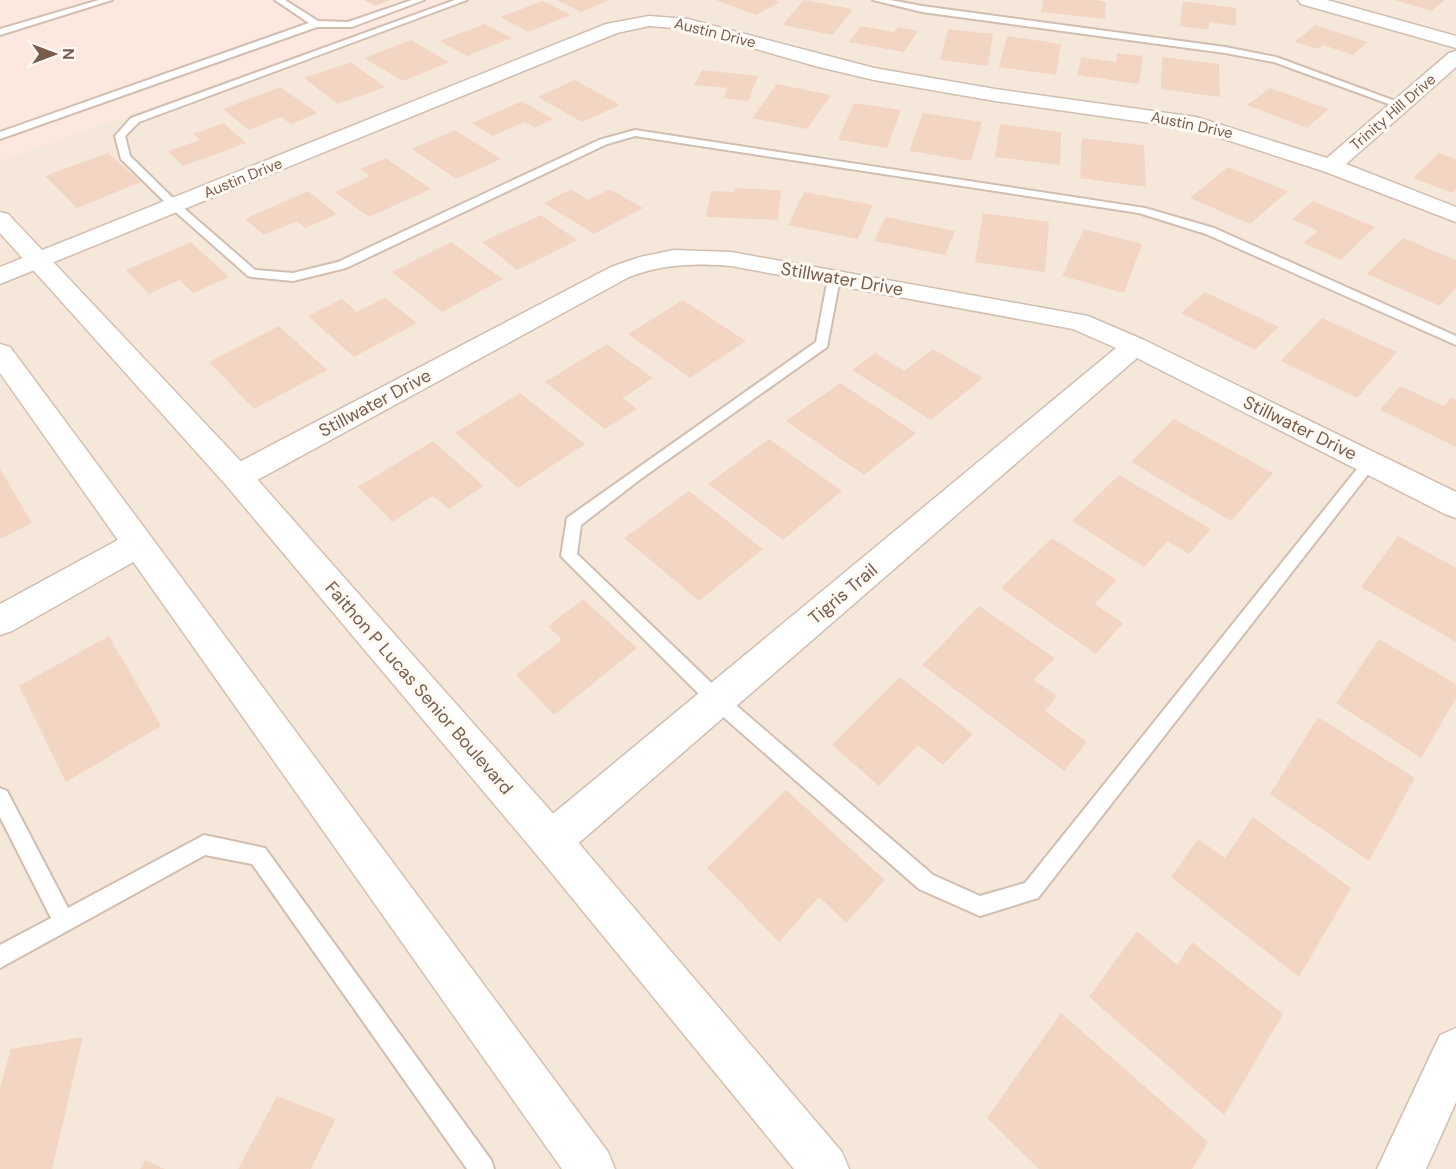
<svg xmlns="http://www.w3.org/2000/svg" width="1456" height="1169" font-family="'DM Sans',sans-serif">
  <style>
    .residential { fill: #f5e8da }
    .commercial { fill: #fde8e0 }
    .building { fill: #f3d5c3 }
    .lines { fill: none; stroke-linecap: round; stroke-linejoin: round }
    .lane-casing { stroke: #d1beb0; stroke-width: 4 }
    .street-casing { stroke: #d1beb0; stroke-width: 3 }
    .secondary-casing { stroke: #d6c0b0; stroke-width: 3 }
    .lane { fill: #fff; fill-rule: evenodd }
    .street { fill: #fff; fill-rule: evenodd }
    .secondary { fill: #fff; fill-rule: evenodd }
    .labels { text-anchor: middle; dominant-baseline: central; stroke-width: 6; stroke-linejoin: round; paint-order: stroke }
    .far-street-label { font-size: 15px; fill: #7a5c4d; stroke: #fffaf3 }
    .street-label { font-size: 18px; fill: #7a5c4d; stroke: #fffaf3 }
  </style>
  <rect width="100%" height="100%" fill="#fdf6ec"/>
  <path class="residential" d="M0,0H1456V1169H0Z"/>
  <path class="commercial" d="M0,0H457L0,161Z"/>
  <path class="building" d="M364,0H390L375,6Z
    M557,0H609L581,12Z
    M716,0H774L780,2L756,15Z
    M804,0L853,9L833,35L782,25Z
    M1043,0H1096L1106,2L1105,19L1041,12Z
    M1395,0H1445L1431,11Z
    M543,1L571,15L528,32L500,17Z
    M1183,1L1236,8V26L1209,22V30L1180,26Z
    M485,24L512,38L467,56L440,41Z
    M1315,25L1368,42L1353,55L1323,45L1318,49L1295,42Z
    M861,26L894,32L898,27L918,31L904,52L849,42Z
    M948,29L993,34L988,66L940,60Z
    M1007,36L1061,44L1056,75L999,67Z
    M411,40L449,62L403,81L364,58Z
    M1117,53L1143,56L1139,84L1077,75L1081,57L1116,62Z
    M1162,57L1219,64L1220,97L1161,89Z
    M351,62L385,87L338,104L304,78Z
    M702,70L758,76L748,101L723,98L728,88L694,85Z
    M575,80L620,105L582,122L538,97Z
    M777,84L831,95L807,129L752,118Z
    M280,87L318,113L291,124L281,117L249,130L223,109Z
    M1270,88L1329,109L1307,128L1247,105Z
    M522,101L553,119L535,128L525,122L493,136L472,123Z
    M854,103L901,110L887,148L838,140Z
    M923,113L982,122L971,161L909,151Z
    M224,123L246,143L183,166L168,151L200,140L193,134Z
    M1000,124L1061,132L1060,165L995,157Z
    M455,130L501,159L456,179L412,149Z
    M1082,138L1144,145L1146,187L1080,178Z
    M108,153L141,182L77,208L45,176Z
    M1439,153L1456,159V190L1452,193L1413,178Z
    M386,158L431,189L369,217L335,192L370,176L360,169Z
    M1228,167L1288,191L1250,224L1190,198Z
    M735,188L781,190L778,220L706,217L711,191L734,192Z
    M571,189L588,200L610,189L643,208L594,234L544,203Z
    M308,191L337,214L305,228L297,221L264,235L245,219Z
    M804,192L873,205L858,239L788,225Z
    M1313,201L1375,227L1341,260L1303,243L1318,231L1292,219Z
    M983,213L1049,222L1045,272L975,262Z
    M541,215L577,240L517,270L482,242Z
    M886,217L955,231L945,255L874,241Z
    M1084,229L1142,244L1124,293L1062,276Z
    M1403,238L1456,260V288L1440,306L1367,274Z
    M191,242L229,277L193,293L179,280L149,294L126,270Z
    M451,242L503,279L442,312L392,272Z
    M1205,292L1279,327L1255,350L1181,313Z
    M385,298L417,323L354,357L308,316L342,299L357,312Z
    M683,300L746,341L690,378L628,334Z
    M1322,318L1397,352L1357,398L1281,361Z
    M279,326L327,370L254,409L209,362Z
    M607,344L653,378L623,398L637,409L605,429L545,382Z
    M933,349L983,378L931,420L852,370L875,353L904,371Z
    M840,383L916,433L864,475L786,421Z
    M1400,386L1444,406L1451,397L1456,399V447L1380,410Z
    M520,393L585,444L518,488L455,433Z
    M1174,419L1273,473L1231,521L1131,462Z
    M769,439L842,491L783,540L708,484Z
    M433,441L484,486L449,509L433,496L392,522L358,487Z
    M0,469L32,523L0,539Z
    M1119,475L1211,529L1189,554L1168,541L1144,567L1072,521Z
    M689,491L763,549L699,601L624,538Z
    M1398,536L1456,568V642L1361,587Z
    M1052,538L1117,580L1095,604L1123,623L1096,654L1001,588Z
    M583,599L637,648L554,715L516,675L562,640L548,626Z
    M979,606L1055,658L1034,680L1057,696L1045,711L1087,742L1064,771L922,665Z
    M109,636L161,726L66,782L19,686Z
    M1379,639L1456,684V698L1421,758L1336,703Z
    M900,677L973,734L943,765L918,745L879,786L832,745Z
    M1318,717L1415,778L1369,861L1270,794Z
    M786,790L885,880L846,923L819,897L779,942L707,868Z
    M1253,817L1351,888L1299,977L1171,877L1198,839L1225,858Z
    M1137,931L1177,965L1192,942L1283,1014L1224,1115L1089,997Z
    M1061,1013L1208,1142L1192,1169H1039L987,1118Z
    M83,1037L52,1169H0V1088L11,1049Z
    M277,1096L336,1119L311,1169H238Z
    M145,1160L165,1169H140Z"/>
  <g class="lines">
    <defs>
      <path id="lane" d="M99,0H112L0,35V29Z
        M275,0H285L318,21L348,22L412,0H424L352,27H317L0,139V132L309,23Z
        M455,0H467L139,122L125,136L130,156L178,203L255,270L293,273L338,262L599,140L635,130L1145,208L1214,228L1456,336V345L1206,234L1139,213L635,136L607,144L346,268L293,281L252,277L248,276L170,207L121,159L115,136L131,118Z
        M873,0H890L922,6L1225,47L1276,57L1406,105L1397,107L1274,62L1225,53L922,12Z
        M834,274L840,278L827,347L642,478L581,525L577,554L723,694L933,875L980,896L1025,883L1365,459H1375L1377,463L1038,898L980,916L919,889L711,706L561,556L567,518L816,342L828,278Z
        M0,788L7,791L68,908L204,835L265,848L491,1160L494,1169H467L252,864L205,855L0,968V945L51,918L0,817Z"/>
      <path id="street" d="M1298,0H1327L1456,36V48L1301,4Z
        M649,16L688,19L874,68L995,89L1196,117L1327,158L1449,53L1456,51V67L1346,164L1456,207V222L1323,171L1193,129L995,101L874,80L815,66L687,29L649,26L617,33L0,284V267L606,24Z
        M674,250L731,252L1088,316L1144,340L1456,492V518L1445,514L1137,358L565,855L551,860L537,855L531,841L537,827L1116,348L1073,329L731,266C694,263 663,264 629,277L248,485L237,488L226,485L222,477L226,469L611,267L640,257Z
        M138,532L149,535L154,544L149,553L12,631L0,635V604L127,535Z
        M1456,1028V1102L1426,1169H1377L1440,1035Z"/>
      <path id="secondary" d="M0,212L8,214L248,469L565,827L842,1152L849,1169H794L537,855L226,485L0,233Z
        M0,344L10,347L608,1152L615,1169H562L0,373Z"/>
    </defs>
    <use href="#lane" class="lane-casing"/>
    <use href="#street" class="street-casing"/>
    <use href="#secondary" class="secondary-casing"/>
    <use href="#lane" class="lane"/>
    <use href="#street" class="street"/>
    <use href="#secondary" class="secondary"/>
  </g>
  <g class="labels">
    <g class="far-street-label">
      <text transform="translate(715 33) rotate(14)">Austin Drive</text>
      <text transform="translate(1393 112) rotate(-41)">Trinity Hill Drive</text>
      <text transform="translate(1192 125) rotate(12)">Austin Drive</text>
      <text transform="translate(243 178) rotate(-22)">Austin Drive</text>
    </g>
    <g class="street-label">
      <text transform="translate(842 279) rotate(10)">Stillwater Drive</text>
      <text transform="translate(375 403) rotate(-28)">Stillwater Drive</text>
      <text transform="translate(1300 428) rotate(26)">Stillwater Drive</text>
      <text transform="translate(843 594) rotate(-40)">Tigris Trail</text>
      <text transform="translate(419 688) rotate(49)">Faithon P Lucas Senior Boulevard</text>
    </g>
  </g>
  <g transform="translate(54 54) rotate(90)" stroke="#fffaf3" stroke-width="4.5" paint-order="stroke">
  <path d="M0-4.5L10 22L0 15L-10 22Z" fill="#7a5c4d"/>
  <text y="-9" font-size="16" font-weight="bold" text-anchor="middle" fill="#7a5c4d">N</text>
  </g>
</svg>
